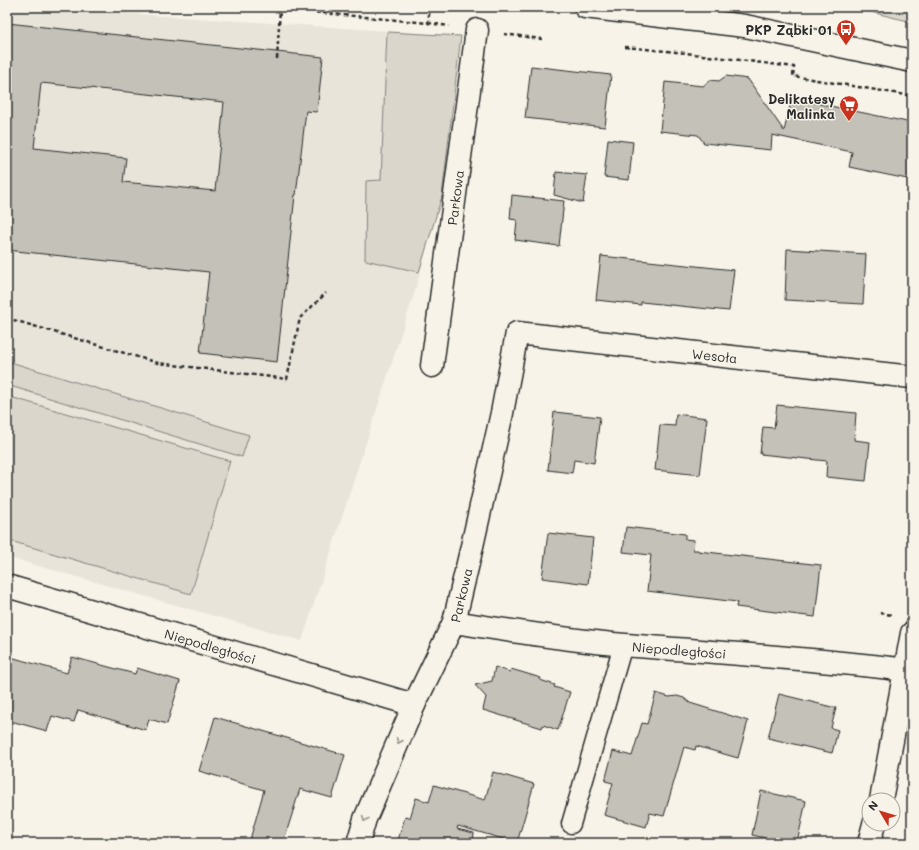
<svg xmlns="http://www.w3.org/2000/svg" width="919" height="850" font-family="Mali,sans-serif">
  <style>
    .built { fill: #e8e4da }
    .green { fill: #dad6cc; stroke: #82807c }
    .building { fill: #c4c1b9; stroke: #2b2b2b; fill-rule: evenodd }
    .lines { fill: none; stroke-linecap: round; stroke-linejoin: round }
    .lane-casing { stroke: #2b2b2b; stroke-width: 21 }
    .street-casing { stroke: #2b2b2b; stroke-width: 25 }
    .secondary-casing { stroke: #2b2b2b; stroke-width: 25 }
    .path { stroke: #2b2b2b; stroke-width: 2.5; stroke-dasharray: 4 3; stroke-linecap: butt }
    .lane { stroke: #f7f3e8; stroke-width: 18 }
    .street { stroke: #f7f3e8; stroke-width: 22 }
    .secondary { stroke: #f7f3e8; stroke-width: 22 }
    .oneway { stroke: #918f8a }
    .labels { text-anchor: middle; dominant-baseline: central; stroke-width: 3; stroke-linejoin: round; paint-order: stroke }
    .poi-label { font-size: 13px; font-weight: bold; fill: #2b2b2b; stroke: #f7f3e8; text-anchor: end }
    .street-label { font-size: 13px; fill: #2b2b2b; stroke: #f7f3e8 }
  </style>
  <rect width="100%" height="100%" fill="#f7f3e8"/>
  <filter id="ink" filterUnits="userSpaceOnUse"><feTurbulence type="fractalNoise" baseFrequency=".025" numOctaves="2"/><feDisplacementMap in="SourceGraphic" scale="8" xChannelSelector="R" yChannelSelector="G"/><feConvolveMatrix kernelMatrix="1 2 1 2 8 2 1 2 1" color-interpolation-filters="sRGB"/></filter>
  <g filter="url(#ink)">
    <path class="built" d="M7,7H35L461,36L442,196L413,297L302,641L7,557Z"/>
    <path class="green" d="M850,7H912V22Z
      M387,32L461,36L442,196L419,272L365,260L366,181L381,180Z
      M7,361L249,435L242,457L7,385Z
      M7,396L230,461L191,594L7,540Z"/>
    <path class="building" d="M7,23L323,57L317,112L306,111L296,195H295L277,362L200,353L209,272L7,250ZM41,83L224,102L215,191L123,182L126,158L34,148Z
      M531,66L611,75L605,127L525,118Z
      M726,76L748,79L784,131L792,98L912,123V180L849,167L852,152L772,135L771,150L704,143L698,135L660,131L665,82L703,86L710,80L719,81Z
      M608,139L633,142L629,180L604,177Z
      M556,172L587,175L583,203L554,195Z
      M512,195L564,201L559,246L515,240L517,220L510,219Z
      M787,249L866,254L863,304L785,300Z
      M601,256L734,270L729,311L641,302V305L596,300Z
      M777,405L856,413L854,440L870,442L866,481L826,477L827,461L760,454L763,427L774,428Z
      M554,412L600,417L594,463L574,460L572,473L548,470Z
      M676,414L707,418L700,475L655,470L660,425L675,426Z
      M626,527L685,534V539L694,540L693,550H698V551L821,565L815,617L736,607L737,602L647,591L651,555L623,552Z
      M548,533L593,538L588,584L542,578Z
      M7,656L67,673L72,657L135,674L137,668L180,681L167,724L149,719L146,730L78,710L74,722L52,716L47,731L7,720Z
      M495,667L510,672L511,669L541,678L540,680L555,685L554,687L570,692L558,730L543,725L542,728L483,710L486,697L475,685L492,681Z
      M656,693L669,697L677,696L684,698L690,703L748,721L738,758L696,746L695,750L684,747L664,816L650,813L646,827L604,815L613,783L605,781L613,751L632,756L642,723L647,724Z
      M779,694L836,708L831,728L838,730L832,753L768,738Z
      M215,717L345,755L332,798L300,789L283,843H249L264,790L199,771Z
      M493,772L534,784L517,843L458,826L457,829L474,833L473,843H397L405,817L410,818L416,798L429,802L434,785L485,800Z
      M761,791L806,801L797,843H787L752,835Z"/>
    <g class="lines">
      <defs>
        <path id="lane" d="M571,824L623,645"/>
        <g id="street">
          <path id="s1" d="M432,366L477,30"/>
          <path id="s2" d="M7,586L414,705"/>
          <path id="s3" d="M454,622C510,631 567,640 625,645C719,653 813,658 906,670"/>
          <path id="s4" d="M358,843L365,819L414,705L454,622L470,555L502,413L517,333L912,377"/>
        </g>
        <path id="secondary" d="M585,7L745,26L912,61
          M881,800L912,633
          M869,843L874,824"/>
      </defs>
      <use href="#lane" class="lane-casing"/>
      <use href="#street" class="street-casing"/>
      <use href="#secondary" class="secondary-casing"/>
      <path class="path" d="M260,7L428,23L430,7
        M428,23L449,26
        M504,34L542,39
        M625,47L686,53L794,67L793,76L912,96
        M277,59L280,9
        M7,318L158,363L287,379L300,318L326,293
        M880,613L892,615"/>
      <use href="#lane" class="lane"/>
      <use href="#street" class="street"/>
      <use href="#secondary" class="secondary"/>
    </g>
    <defs><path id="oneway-chevron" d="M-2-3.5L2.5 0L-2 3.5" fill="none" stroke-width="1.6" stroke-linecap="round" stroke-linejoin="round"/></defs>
    <g class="oneway">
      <use href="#oneway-chevron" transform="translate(399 741) rotate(113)"/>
      <use href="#oneway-chevron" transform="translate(365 819) rotate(111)"/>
    </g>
  </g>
  <defs>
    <symbol id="bus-pin" viewBox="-11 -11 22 30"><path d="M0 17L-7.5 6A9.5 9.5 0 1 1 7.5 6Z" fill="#c8321e" stroke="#f7f3e8"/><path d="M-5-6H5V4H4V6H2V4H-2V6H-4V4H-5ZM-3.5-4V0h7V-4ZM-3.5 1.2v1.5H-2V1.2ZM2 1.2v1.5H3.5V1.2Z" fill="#fff"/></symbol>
    <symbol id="supermarket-pin" viewBox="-11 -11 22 30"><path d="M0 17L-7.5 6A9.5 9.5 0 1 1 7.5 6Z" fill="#c8321e" stroke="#f7f3e8"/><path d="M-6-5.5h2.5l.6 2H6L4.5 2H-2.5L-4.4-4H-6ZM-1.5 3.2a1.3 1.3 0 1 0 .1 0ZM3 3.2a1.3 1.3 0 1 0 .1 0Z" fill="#fff"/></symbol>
  </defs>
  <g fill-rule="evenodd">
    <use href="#bus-pin" x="835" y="18" width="22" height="30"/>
    <use href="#supermarket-pin" x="838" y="94" width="22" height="30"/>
  </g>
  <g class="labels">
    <g class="poi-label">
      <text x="832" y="29">PKP Ząbki 01</text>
      <text x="835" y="98">Delikatesy<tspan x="835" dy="15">Malinka</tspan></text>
    </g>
    <g class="street-label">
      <text stroke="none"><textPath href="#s1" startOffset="170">Parkowa</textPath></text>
      <text stroke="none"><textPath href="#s4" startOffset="736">Wesoła</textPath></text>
      <text stroke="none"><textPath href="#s4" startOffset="269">Parkowa</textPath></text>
      <text stroke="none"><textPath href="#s2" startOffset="212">Niepodległości</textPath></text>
      <text stroke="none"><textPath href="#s3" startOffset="227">Niepodległości</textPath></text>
    </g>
  </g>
  <rect width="919" height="850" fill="none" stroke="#f7f3e8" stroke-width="24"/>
  <rect x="12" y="12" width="895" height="826" fill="none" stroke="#2b2b2b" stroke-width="1.5" filter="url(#ink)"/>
  <g transform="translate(881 812) rotate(308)"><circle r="19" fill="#f7f3e8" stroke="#a5a39c"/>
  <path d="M0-3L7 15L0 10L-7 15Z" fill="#c8321e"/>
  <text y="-6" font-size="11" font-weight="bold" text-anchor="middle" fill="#2b2b2b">N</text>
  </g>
</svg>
